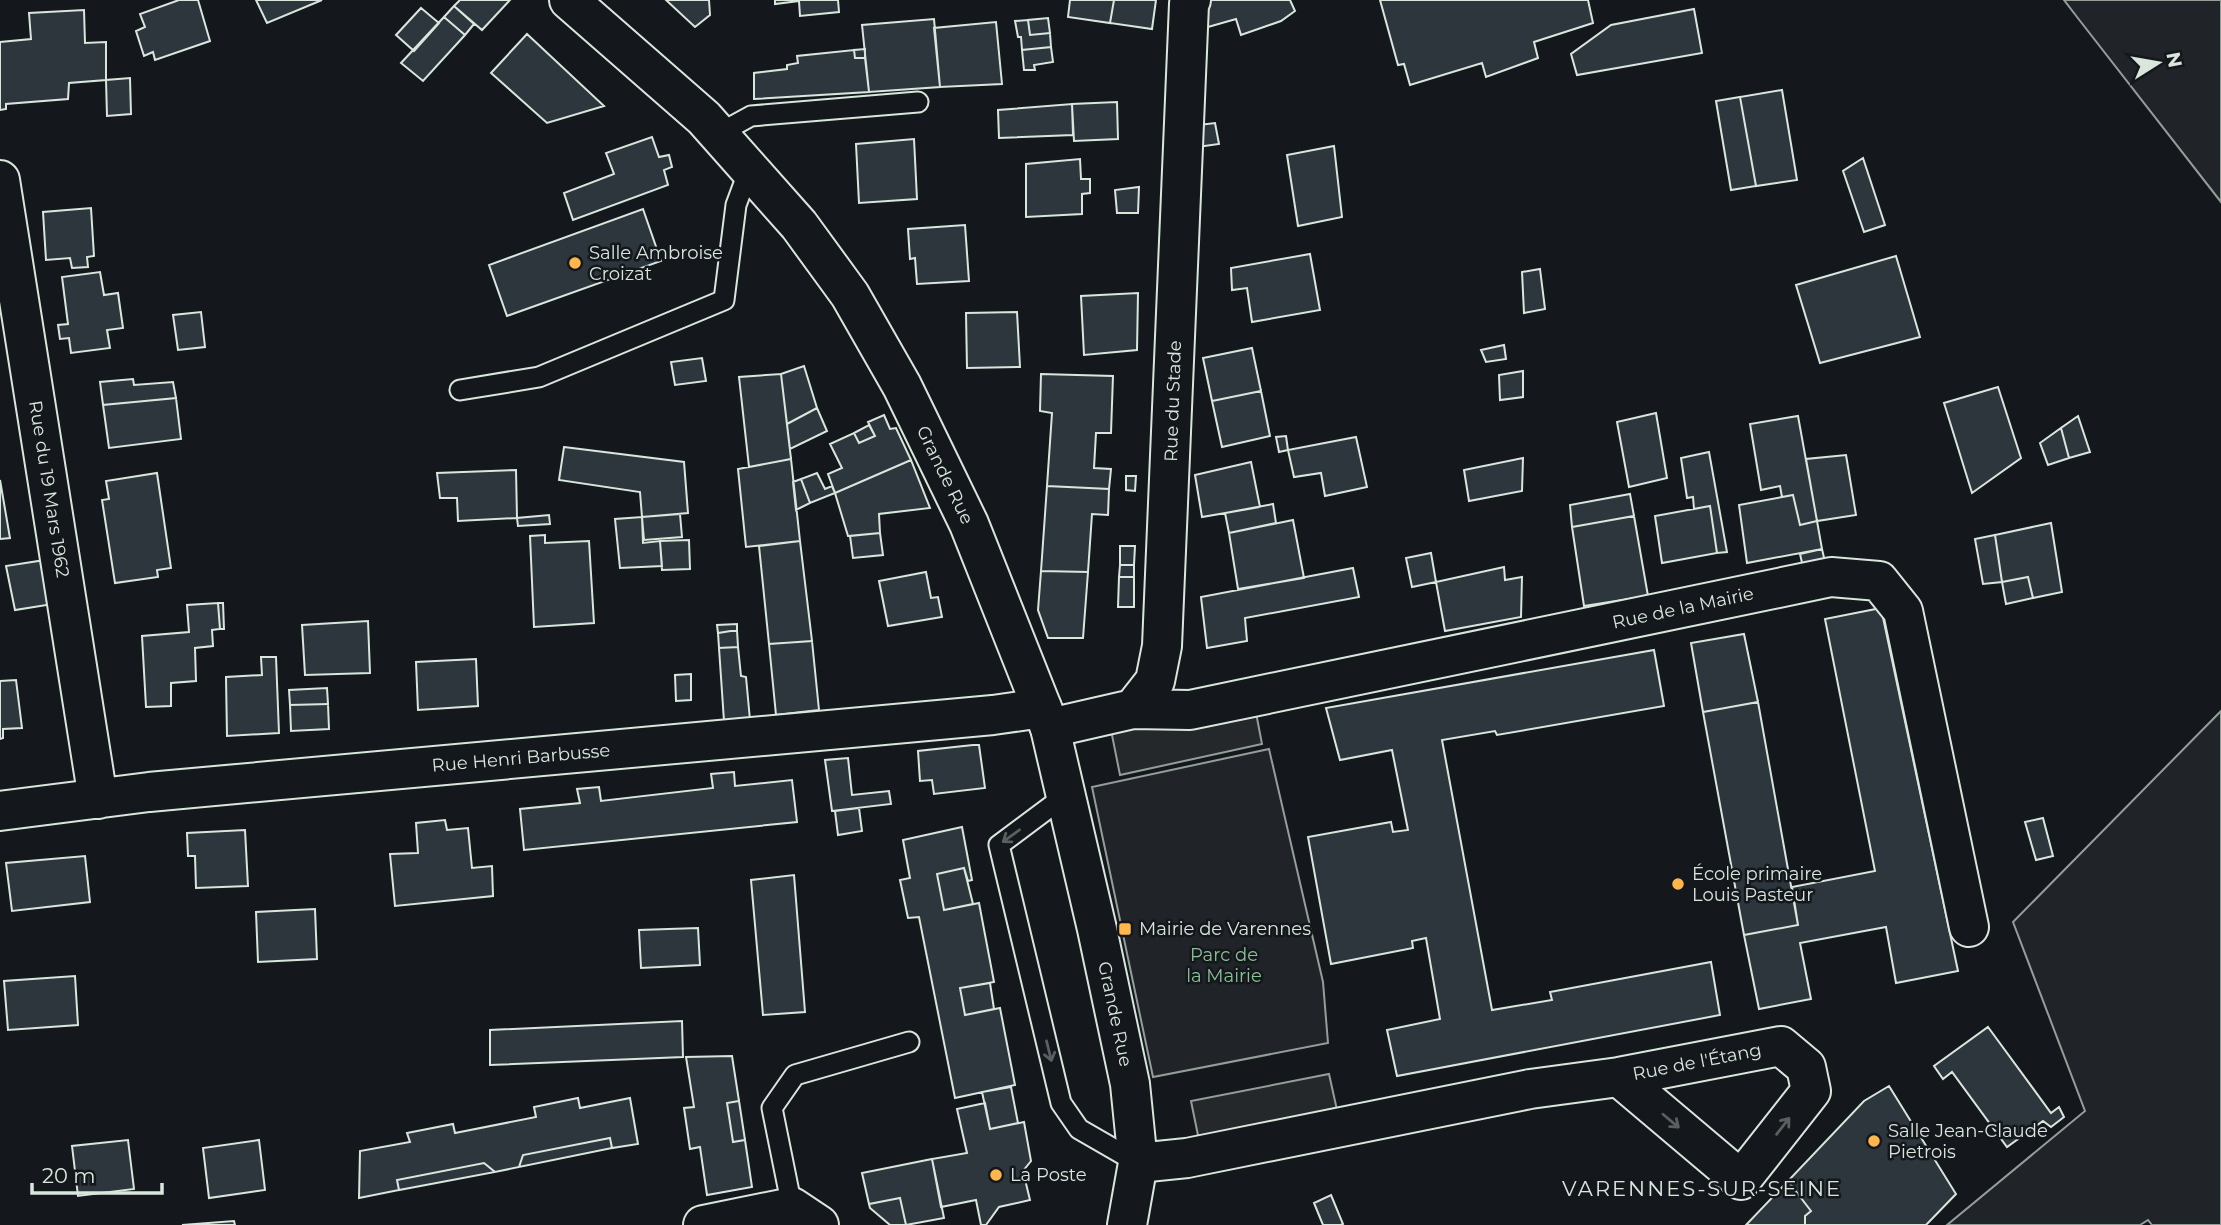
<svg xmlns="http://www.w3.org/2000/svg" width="2221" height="1225" font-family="Montserrat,sans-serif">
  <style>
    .green { fill: #202428; stroke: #939e99; stroke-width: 2 }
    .parking { fill: #24282b; stroke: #939e99; stroke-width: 2 }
    .building { fill: #2c363c; stroke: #d8e6dc; stroke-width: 2 }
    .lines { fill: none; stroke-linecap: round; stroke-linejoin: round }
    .service-casing { stroke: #d8e6dc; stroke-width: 23 }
    .minor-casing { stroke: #d8e6dc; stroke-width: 42 }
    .secondary-casing { stroke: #d8e6dc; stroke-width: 42 }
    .service { stroke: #14181c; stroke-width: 19 }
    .minor { stroke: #14181c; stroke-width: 38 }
    .secondary { stroke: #14181c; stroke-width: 38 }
    .oneway { stroke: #59605f }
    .poi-dot { fill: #ffb74d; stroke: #14181c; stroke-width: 2.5 }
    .labels { text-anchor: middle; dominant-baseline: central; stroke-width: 5; stroke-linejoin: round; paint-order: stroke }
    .poi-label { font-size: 18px; fill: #d8e6dc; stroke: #14181c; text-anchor: start }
    .street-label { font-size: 18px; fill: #d8e6dc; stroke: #14181c }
    .park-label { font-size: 18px; fill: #8ac095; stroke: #14181c }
    .quarter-label { font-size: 21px; letter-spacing: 2px; fill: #d8e6dc; stroke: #14181c }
  </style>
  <rect width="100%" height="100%" fill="#14181c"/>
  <path class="green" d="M2064,0H2221V202L2077,17Z
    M2221,711V1225H2152L2148,1220L2140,1225H1947L2085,1111L2013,922Z
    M1269,749L1323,982L1328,1043L1153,1077L1092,787Z"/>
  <path class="parking" d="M1253,697L1262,744L1120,775L1108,715Z
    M1329,1074L1341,1128L1202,1155L1191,1101Z"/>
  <path class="building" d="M179,0H198L210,41L155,60L153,52L144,56L136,31L145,27L140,14Z
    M256,0H322L267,23Z
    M460,0H510L482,30L454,6Z
    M666,0H709L710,15L695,27Z
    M775,0H838L839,12L800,16L799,1L775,4Z
    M1070,0H1114L1110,23L1068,17Z
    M1114,0H1156L1152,29L1110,23Z
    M1211,0H1290L1295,11L1281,21L1241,35L1236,19L1208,27L1202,8Z
    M1380,0H1588L1593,23L1534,42L1538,58L1486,77L1482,63L1410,85L1404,64L1398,65Z
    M454,6L474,24L465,35L444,17Z
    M421,8L439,23L414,51L396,35Z
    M1694,9L1702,53L1577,75L1571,54L1611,25Z
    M84,10L85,43L106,42V80L69,83L68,99L6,104V109L0,110V42L31,39L29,13Z
    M444,17L465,35L423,81L401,63Z
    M1048,18L1050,33L1030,35L1028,20Z
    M934,19L940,87L869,92L862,25Z
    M1028,20L1030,35L1050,33L1051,47L1022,50L1021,37H1018L1015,21Z
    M996,22L1002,84L940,87L934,28Z
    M527,34L604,106L547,123L491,73Z
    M1051,47L1053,62L1034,65L1035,70H1024L1022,50Z
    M865,49V58H855L854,50Z
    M854,50L855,58H865L869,92L754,99V73L787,69V65L798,63L797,56Z
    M130,78L131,114L107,116L106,80Z
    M1782,90L1797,180L1756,186L1740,97Z
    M1740,97L1756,186L1731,190L1716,101Z
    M1117,102L1118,139L1074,141L1072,104Z
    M1072,104L1073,135L999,138L998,110Z
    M1215,123L1219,144L1190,148L1191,126Z
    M652,137L659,157L669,155L672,167L664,170L668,185L573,220L564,193L614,174L606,153Z
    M914,139L917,199L859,203L856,144Z
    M1334,146L1342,217L1298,226L1287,155Z
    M1863,158L1885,225L1864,232L1843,171Z
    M1080,159L1081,179H1090V193L1082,194V214L1026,217V164Z
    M1139,187L1138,213H1117L1115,190Z
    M91,208L94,256L87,257L88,267L72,268L70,258L46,260L43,212Z
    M643,209L661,261L507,316L489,265Z
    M965,225L969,281L917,284L915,258L910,259L908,229Z
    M1310,254L1320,310L1252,322L1247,288L1232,290L1231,268Z
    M1896,256L1920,337L1820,363L1796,285Z
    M1540,269L1545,309L1524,313L1522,272Z
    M100,272L104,295L118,293L123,328L107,330L110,348L71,353L69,338L60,339L58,325L68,324L62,277Z
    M1138,293L1137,350L1084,355L1081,296Z
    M201,312L205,347L178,350L173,315Z
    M1017,312L1020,367L967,368L966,313Z
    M1504,345L1506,359L1486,362L1481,350Z
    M1252,348L1261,391L1212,401L1203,358Z
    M702,358L706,381L675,385L671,362Z
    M804,366L817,408L787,424L781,374Z
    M1523,371V397L1500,400L1499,375Z
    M781,374L791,459L749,467L739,377Z
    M1041,374L1113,376L1111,433H1096L1094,468L1111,469L1109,489L1047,486L1052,413L1040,411Z
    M133,379L134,385L173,382L176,398L103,405L100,382Z
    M1998,387L2021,458L1972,493L1944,403Z
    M1261,391L1270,436L1222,447L1212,401Z
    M176,398L181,439L109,448L103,405Z
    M817,408L827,431L790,449L787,424Z
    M1656,413L1667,478L1629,487L1617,422Z
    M884,415L890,429L896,428L911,460L835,493L828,474L842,468L830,444L854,433L859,443L875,436L868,422Z
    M1798,416L1817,521L1800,525L1793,495L1782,497L1780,486L1761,490L1750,424Z
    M2078,416L2090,452L2069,458L2061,428Z
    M869,425L875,436L859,443L854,433Z
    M2061,428L2069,458L2048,465L2040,443Z
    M1286,436L1288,450L1279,452L1276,437Z
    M1356,437L1367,487L1325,496L1321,473L1294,477L1288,450Z
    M564,447L684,462L688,513L642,517L640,492L559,480Z
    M1709,452L1727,552L1717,553L1710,506L1694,509L1693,497L1687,498L1681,458Z
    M1846,455L1856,515L1817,521L1806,459Z
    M1523,458L1522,491L1469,501L1464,470Z
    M791,459L800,541L746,547L738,469Z
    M911,460L930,508L879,514L880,533L848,536L835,493Z
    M1251,462L1260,507L1202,517L1195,475Z
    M516,470L517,518L458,521L457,498H440L437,473Z
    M157,473L171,568L157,570L158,577L115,583L102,500L109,499L106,481Z
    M817,473L825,489L832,486L835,493L810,503L801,479Z
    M1126,476H1136L1135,491L1126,490Z
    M801,479L810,503L796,510L793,482Z
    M0,480L10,538L0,539Z
    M1047,486L1109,489L1108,515L1092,514L1088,572L1041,571Z
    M1630,494L1634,516L1572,527L1570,505Z
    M1793,495L1800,525L1817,521L1822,549L1747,563L1739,505Z
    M1273,504L1276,523L1229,533L1225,513Z
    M1710,506L1717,553L1662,563L1655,516Z
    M680,514L682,537L644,540L642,517Z
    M549,515L550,524L518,526L517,518Z
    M1634,516L1648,596L1584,606L1572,527Z
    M642,517L643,543L660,541L662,566L620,568L615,519Z
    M1293,520L1304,578L1238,589L1229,533Z
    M2051,523L2062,592L2033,598L2028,577L2002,582L1995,535Z
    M880,533L883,555L853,558L850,536Z
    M545,535V543L589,541L594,623L534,627L530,536Z
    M1995,535L2002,582L1983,584L1975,539Z
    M689,540L690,569L662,570L660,541Z
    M800,541L812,641L769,644L759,546Z
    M1120,546H1135L1134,565H1120Z
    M1822,549L1825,562L1803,567L1800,554Z
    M1431,553L1436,582L1412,587L1406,558Z
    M45,560L53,604L15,610L6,566Z
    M1120,565H1134V577H1119Z
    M1504,567L1505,580L1522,577L1521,617L1445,631L1436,582Z
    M1353,568L1359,597L1245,618L1247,641L1207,648L1201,597Z
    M1041,571L1088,572L1083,638H1048L1038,610Z
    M926,572L931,598L938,597L942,617L888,626L879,581Z
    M1119,577H1134V607H1118Z
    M2028,577L2033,598L2006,604L2002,582Z
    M218,603L220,629L212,630L213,646L195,648L196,681L171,683V706L146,707L142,636L189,632L187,605Z
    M218,603H223L224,629H220Z
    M1881,608L1958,971L1896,983L1886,927L1800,943L1811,999L1759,1009L1744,935L1798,925L1792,887L1875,871L1825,619Z
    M368,621L370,673L305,675L302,625Z
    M737,624V630L718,633L717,625Z
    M737,630L738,647L719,648L718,633Z
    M1744,634L1758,702L1703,712L1691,643Z
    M812,641L819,710L776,715L769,644Z
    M738,647L741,676L746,677L750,720L724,721L719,648Z
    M1654,650L1664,706L1497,735L1495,731L1442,740L1492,1010L1552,1000L1550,992L1711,962L1720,1015L1397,1076L1387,1030L1440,1019L1426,938L1412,941L1413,948L1331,964L1308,837L1391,822L1393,832L1408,830L1392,750L1340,760L1326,708Z
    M261,657H276L279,733L227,736L226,677L262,675Z
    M476,659L478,706L418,710L416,662Z
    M691,674V700L676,701L675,675Z
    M16,680L22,728L3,729V738L0,739V681Z
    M327,688L328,704L290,705L289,690Z
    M1758,702L1798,925L1744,935L1703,712Z
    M328,704L329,729L291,731L290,705Z
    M973,745H979L985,788L934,794L932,780L920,781L918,751Z
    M848,758L852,795L889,791L891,804L832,811L825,760Z
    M734,772L735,786L792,780L797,822L524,850L520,809L580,803L577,789L599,787L601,801L713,788L711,774Z
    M859,808L862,831L838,835L835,811Z
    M2043,818L2053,856L2036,860L2025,822Z
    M445,820L447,830L468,828L472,868L492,866L493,896L395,906L390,854L418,853L416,823Z
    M962,827L972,880L968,881L964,868L937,874L944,910L979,903L994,982L960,988L965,1015L1000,1008L1015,1085L955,1098L919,917L908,918L900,880L910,878L903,840Z
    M245,830L248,886L196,888L195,856H188L187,833Z
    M85,856L90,902L12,911L6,863Z
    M964,868L973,904L944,910L937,874Z
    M794,875L805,1012L763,1015L751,880Z
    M315,909L317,959L258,962L256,912Z
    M698,928L700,965L641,968L639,930Z
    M75,976L78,1025L8,1030L4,981Z
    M990,983L994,1009L965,1015L960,988Z
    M682,1021L683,1057L490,1065V1030Z
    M1988,1027L2051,1113L2059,1107L2064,1117L2051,1127L2043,1121L2007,1147L1952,1072L1943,1079L1934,1066Z
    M732,1056L739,1101L727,1103L733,1142L745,1140L752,1187L707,1195L700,1147L690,1149L684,1108L694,1107L686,1057Z
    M1889,1086L1956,1194L1926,1225H1805V1216L1811,1211L1788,1181L1864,1101Z
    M1011,1087L1018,1123L990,1129L982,1092Z
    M578,1098L580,1108L630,1098L638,1144L612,1148L610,1138L523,1155L519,1167L495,1172L484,1163L397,1180L399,1190L359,1198L360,1151L410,1142L407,1133L453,1124L455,1133L536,1117L534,1107Z
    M739,1101L745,1140L733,1142L727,1103Z
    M985,1103L990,1129L1024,1122L1031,1161L1023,1171L1030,1200L999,1207L986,1225H981L976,1200L941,1207L932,1159L967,1153L957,1109Z
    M610,1138L612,1148L519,1167L523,1155Z
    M128,1140L134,1189L78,1196L72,1146Z
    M259,1140L265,1190L209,1198L203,1148Z
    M932,1159L944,1218L906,1225L900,1198L869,1204L862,1173Z
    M484,1163L495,1172L399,1190L397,1180Z
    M1788,1181L1811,1211L1805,1216V1225H1746Z
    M1331,1195L1343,1224L1341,1225H1323L1314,1203Z
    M900,1198L906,1225H890L870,1208L869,1204Z
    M234,1221L235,1225H182Z"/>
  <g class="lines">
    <defs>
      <path id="service" d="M718,134L751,116L918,102
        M460,390L539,377L724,300L736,205L749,170
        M1066,795L999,845L1061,1103L1079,1129L1138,1163
        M792,1207L772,1108L795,1075L909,1042"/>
      <path id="minor" d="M0,180L98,799
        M1133,709L1190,710L1831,577L1879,581L1903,611L1969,927
        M1050,728L1133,709L1155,681L1162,646L1189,4L1191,0
        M0,811L149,792L993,715L1042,708
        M1138,1163L1187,1158L1530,1089L1619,1077L1781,1046L1806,1067L1811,1091L1741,1180L1619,1077
        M703,1225L792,1207L819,1225"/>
      <path id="secondary" d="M569,0L704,118L799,225L850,295L902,386L969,524L1050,728L1097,929L1130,1084L1138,1163L1127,1225"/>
    </defs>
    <use href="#service" class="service-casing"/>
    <use href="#minor" class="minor-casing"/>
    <use href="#secondary" class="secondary-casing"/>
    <use href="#service" class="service"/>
    <use href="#minor" class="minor"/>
    <use href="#secondary" class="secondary"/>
  </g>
  <defs><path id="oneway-shaft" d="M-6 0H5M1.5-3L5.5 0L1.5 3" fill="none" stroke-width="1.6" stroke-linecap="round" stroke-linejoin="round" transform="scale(1.75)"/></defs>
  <g class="oneway">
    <use href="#oneway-shaft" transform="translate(1011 836) rotate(144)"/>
    <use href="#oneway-shaft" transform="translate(1049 1051) rotate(76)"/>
    <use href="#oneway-shaft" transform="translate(1671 1121) rotate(40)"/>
    <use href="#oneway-shaft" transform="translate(1783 1126) rotate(-52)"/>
  </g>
  <g class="poi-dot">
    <circle cx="575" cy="263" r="7"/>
    <circle cx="1678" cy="884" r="7"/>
    <rect x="1118" y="922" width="14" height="14" rx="3.5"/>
    <circle cx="1874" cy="1141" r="7"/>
    <circle cx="996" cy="1175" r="7"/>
  </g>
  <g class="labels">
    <g class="poi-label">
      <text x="589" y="253">Salle Ambroise<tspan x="589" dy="21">Croizat</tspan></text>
      <text x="1692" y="874">École primaire<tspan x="1692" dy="21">Louis Pasteur</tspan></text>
      <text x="1139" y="929">Mairie de Varennes</text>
      <text x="1888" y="1131">Salle Jean-Claude<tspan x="1888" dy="21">Pietrois</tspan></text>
      <text x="1010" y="1175">La Poste</text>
    </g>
    <g class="street-label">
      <text transform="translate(1173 401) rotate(-88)">Rue du Stade</text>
      <text transform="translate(945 475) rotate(64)">Grande Rue</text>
      <text transform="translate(49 489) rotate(81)">Rue du 19 Mars 1962</text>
      <text transform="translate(1683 608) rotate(-12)">Rue de la Mairie</text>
      <text transform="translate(521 758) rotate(-5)">Rue Henri Barbusse</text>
      <text transform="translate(1115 1014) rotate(78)">Grande Rue</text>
      <text transform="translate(1697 1062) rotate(-11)">Rue de l'Étang</text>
    </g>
    <g class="park-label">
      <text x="1224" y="955">Parc de<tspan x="1224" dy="21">la Mairie</tspan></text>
    </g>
    <g class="quarter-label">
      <text x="1702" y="1188">VARENNES-SUR-SEINE</text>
    </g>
  </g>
  <g transform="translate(2158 63) rotate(79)" stroke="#14181c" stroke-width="5" paint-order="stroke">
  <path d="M0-5L12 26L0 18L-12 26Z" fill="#d8e6dc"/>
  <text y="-10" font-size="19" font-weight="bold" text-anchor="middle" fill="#d8e6dc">N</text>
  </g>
  <path d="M32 1183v10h130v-10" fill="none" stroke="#d8e6dc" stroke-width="3.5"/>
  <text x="42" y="1183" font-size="21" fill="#d8e6dc" stroke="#14181c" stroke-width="5" paint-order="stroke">20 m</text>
</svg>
